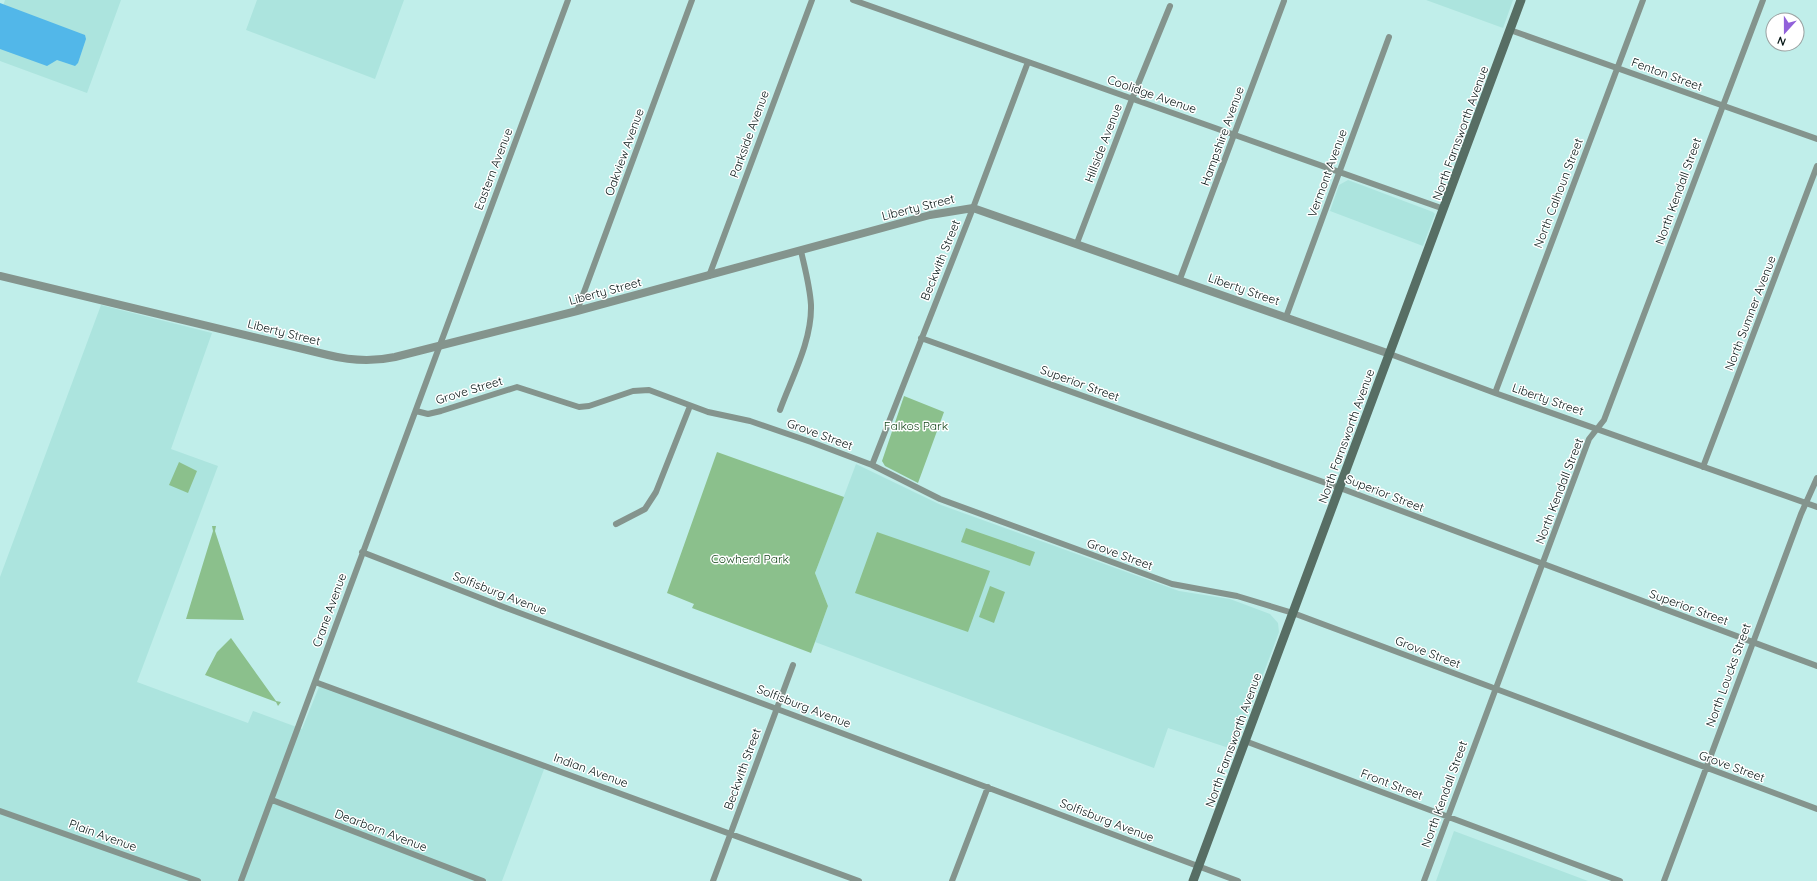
<svg xmlns="http://www.w3.org/2000/svg" width="1817" height="881" font-family="Quicksand,sans-serif">
  <style>
    .built { fill: #ace4de }
    .green { fill: #8bc08c }
    .water { fill: #52b7e9 }
    .lines { fill: none; stroke-linecap: round; stroke-linejoin: round }
    .minor { stroke: #84948d; stroke-width: 6 }
    .tertiary { stroke: #84948d; stroke-width: 8 }
    .secondary { stroke: #576e64; stroke-width: 9 }
    .labels { text-anchor: middle; dominant-baseline: central; stroke-width: 3; stroke-linejoin: round; paint-order: stroke }
    .street-label { font-size: 12px; fill: #051514; stroke: #fff }
    .park-label { font-size: 12px; fill: #15461a; stroke: #fff }
  </style>
  <rect width="100%" height="100%" fill="#c0eeea"/>
  <path class="built" d="M5,0H121L87,93L0,61V15Z
    M257,0H404L375,79L246,30Z
    M1426,0H1513L1503,28Z
    M1348,180L1433,212L1435,214L1423,246L1330,211L1339,185Z
    M101,305L212,333L171,449L218,466L137,682L248,723L253,711L302,729L321,682L546,764L502,881H0V577Z
    M856,464L941,505L1179,591L1230,599L1270,614L1278,623L1279,632L1235,750L1168,728L1154,768L815,642L828,606L815,573Z
    M1454,831L1588,881H1436Z"/>
  <path class="green" d="M904,396L944,412L918,483L885,466L882,461Z
    M717,452L844,497L815,573L828,606L811,653L692,608L694,604L667,593Z
    M179,462L197,471L188,493L169,485Z
    M212,526H216L215,531L244,620L186,619L213,531Z
    M966,528L1035,552L1030,566L961,542Z
    M877,532L990,571L968,632L855,593Z
    M990,586L1005,592L994,623L979,617Z
    M231,638L276,701L281,702L278,706L276,702L205,675L217,652Z"/>
  <path class="water" d="M0,3L85,35L86,39L78,63L75,66L57,60L47,66L0,49Z"/>
  <g class="lines">
    <path class="minor" d="M853,0L1444,209
      M1510,30L1817,139
      M1077,243L1132,99L1170,6
      M709,276L812,0
      M1180,279L1284,1
      M577,311L692,0
      M1286,317L1389,37
      M921,338L1340,488L1817,666
      M1390,354L1495,393L1817,507
      M1495,393L1643,0
      M780,410C792,377 812,341 811,305C810,287 805,269 801,251
      M416,411L428,414L441,411L517,387L579,407L589,406L633,391L649,390L708,412L750,421L811,442L872,465L940,499L1172,584L1237,596L1293,613L1817,809
      M872,465L973,208L1028,62
      M1703,467L1817,166
      M616,524L645,509L656,492L690,406
      M362,552L501,606L1238,881
      M315,682L859,881
      M1245,741L1620,881
      M272,800L483,881
      M0,811L198,881
      M241,881L568,0
      M713,881L793,665
      M952,881L988,787
      M1424,881L1589,439L1604,420L1763,0
      M1664,881L1801,514L1817,478"/>
    <path class="tertiary" d="M0,276L328,355C352,361 372,362 395,357L577,311L930,215L973,208L1390,354"/>
    <path class="secondary" d="M1193,881L1521,0"/>
  </g>
  <g class="labels">
    <g class="street-label">
      <text transform="translate(1667 74) rotate(20)">Fenton Street</text>
      <text transform="translate(1152 94) rotate(19)">Coolidge Avenue</text>
      <text transform="translate(1460 133) rotate(-70)">North Farnsworth Avenue</text>
      <text transform="translate(749 134) rotate(-70)">Parkside Avenue</text>
      <text transform="translate(1222 136) rotate(-70)">Hampshire Avenue</text>
      <text transform="translate(1103 143) rotate(-69)">Hillside Avenue</text>
      <text transform="translate(624 152) rotate(-70)">Oakview Avenue</text>
      <text transform="translate(493 169) rotate(-69)">Eastern Avenue</text>
      <text transform="translate(1327 173) rotate(-70)">Vermont Avenue</text>
      <text transform="translate(1678 191) rotate(-70)">North Kendall Street</text>
      <text transform="translate(1558 193) rotate(-69)">North Calhoun Street</text>
      <text transform="translate(918 207) rotate(-14)">Liberty Street</text>
      <text transform="translate(940 260) rotate(-68)">Beckwith Street</text>
      <text transform="translate(1244 289) rotate(19)">Liberty Street</text>
      <text transform="translate(605 291) rotate(-15)">Liberty Street</text>
      <text transform="translate(1750 313) rotate(-69)">North Sumner Avenue</text>
      <text transform="translate(284 332) rotate(14)">Liberty Street</text>
      <text transform="translate(1080 383) rotate(20)">Superior Street</text>
      <text transform="translate(469 390) rotate(-17)">Grove Street</text>
      <text transform="translate(1548 399) rotate(19)">Liberty Street</text>
      <text transform="translate(820 434) rotate(20)">Grove Street</text>
      <text transform="translate(1346 436) rotate(-70)">North Farnsworth Avenue</text>
      <text transform="translate(1559 491) rotate(-69)">North Kendall Street</text>
      <text transform="translate(1385 493) rotate(21)">Superior Street</text>
      <text transform="translate(1120 554) rotate(20)">Grove Street</text>
      <text transform="translate(500 593) rotate(21)">Solfisburg Avenue</text>
      <text transform="translate(1689 607) rotate(20)">Superior Street</text>
      <text transform="translate(329 610) rotate(-70)">Crane Avenue</text>
      <text transform="translate(1428 652) rotate(21)">Grove Street</text>
      <text transform="translate(1728 675) rotate(-70)">North Loucks Street</text>
      <text transform="translate(804 706) rotate(21)">Solfisburg Avenue</text>
      <text transform="translate(1233 740) rotate(-70)">North Farnsworth Avenue</text>
      <text transform="translate(1732 766) rotate(20)">Grove Street</text>
      <text transform="translate(742 769) rotate(-70)">Beckwith Street</text>
      <text transform="translate(591 770) rotate(20)">Indian Avenue</text>
      <text transform="translate(1392 784) rotate(21)">Front Street</text>
      <text transform="translate(1444 794) rotate(-70)">North Kendall Street</text>
      <text transform="translate(1107 820) rotate(21)">Solfisburg Avenue</text>
      <text transform="translate(381 830) rotate(21)">Dearborn Avenue</text>
      <text transform="translate(103 835) rotate(20)">Plain Avenue</text>
    </g>
    <g class="park-label">
      <text x="916" y="425">Falkos Park</text>
      <text x="750" y="558">Cowherd Park</text>
    </g>
  </g>
  <g transform="translate(1785 32) rotate(201)"><circle r="19" fill="#ffffff" stroke="#9ba1a1"/>
  <path d="M0-3L7 15L0 10L-7 15Z" fill="#9161da"/>
  <text y="-6" font-size="11" font-weight="bold" text-anchor="middle" fill="#051514">N</text>
  </g>
</svg>
